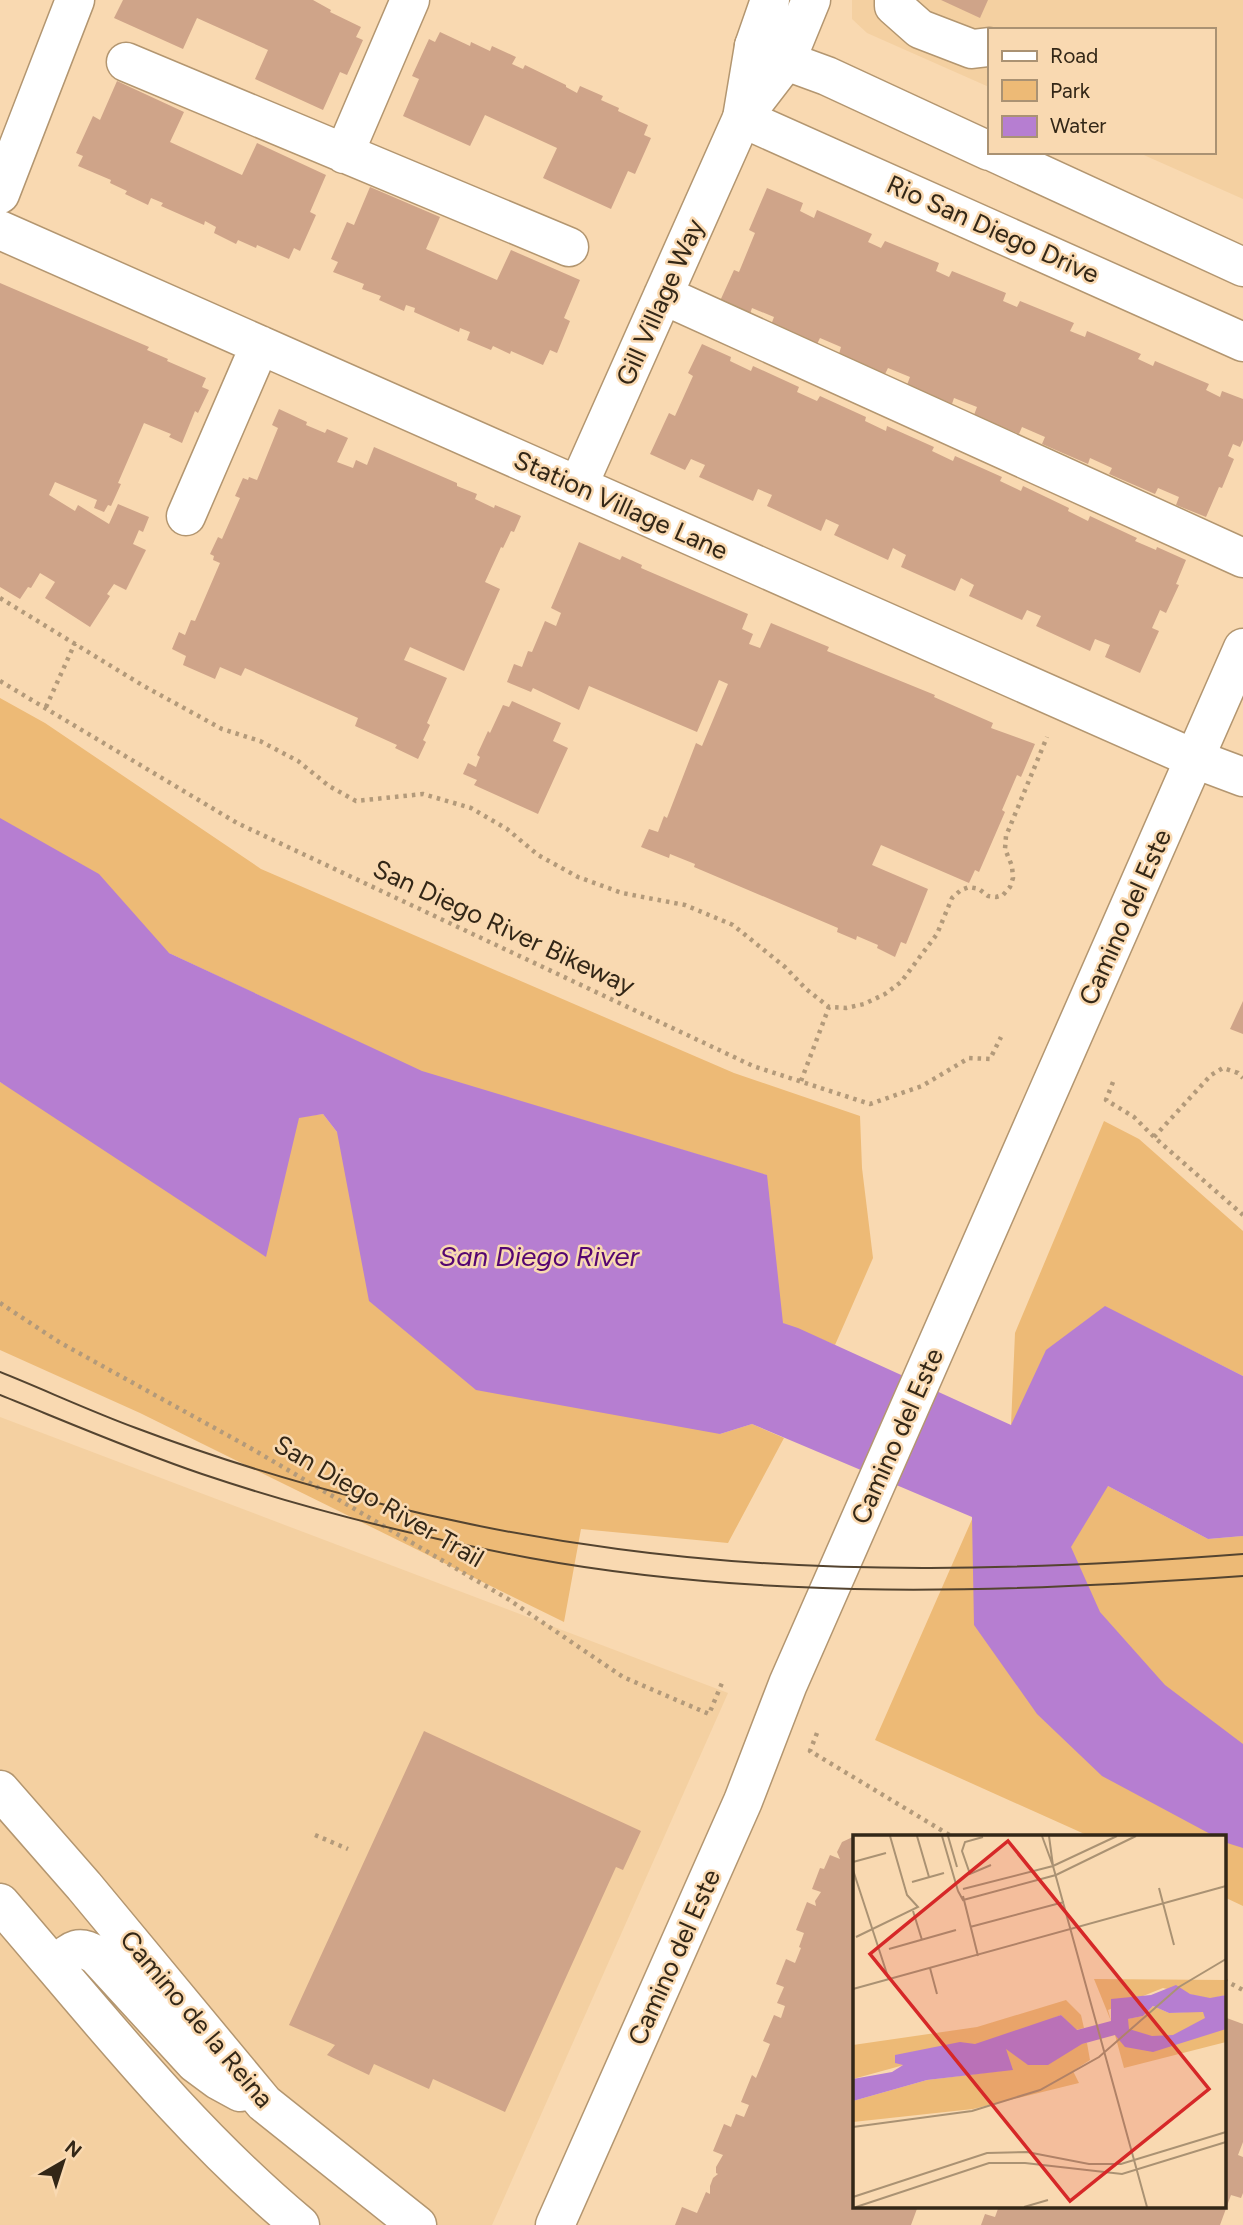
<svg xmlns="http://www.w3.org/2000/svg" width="1243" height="2225" font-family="Figtree,sans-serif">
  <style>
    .built { fill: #f4d0a1 }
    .green { fill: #edba76 }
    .water { fill: #b67ed1 }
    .building { fill: #cfa489 }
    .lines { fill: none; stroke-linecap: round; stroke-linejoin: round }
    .minor-casing { stroke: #b39670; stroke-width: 41 }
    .major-casing { stroke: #b39670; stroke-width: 41 }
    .highway-casing { stroke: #b39670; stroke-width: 41 }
    .path { stroke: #b39a7a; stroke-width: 4.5; stroke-dasharray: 3.5 5; stroke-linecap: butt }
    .minor { stroke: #fff; stroke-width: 38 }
    .major { stroke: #fff; stroke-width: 38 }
    .highway { stroke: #fff; stroke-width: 38 }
    .tram { stroke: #544430; stroke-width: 2 }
    .labels { text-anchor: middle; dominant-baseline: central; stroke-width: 5; stroke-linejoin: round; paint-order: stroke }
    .street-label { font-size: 26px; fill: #332717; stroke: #f9d9b1 }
    .water-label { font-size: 28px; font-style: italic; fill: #550671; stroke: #f9d9b1 }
    .inset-road { fill: none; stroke: #aa9273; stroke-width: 2 }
    .view { fill: #d62828; fill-opacity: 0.15; stroke: #d62828; stroke-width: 3.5 }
    .inset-edge { fill: none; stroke: #332717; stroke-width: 3.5 }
  </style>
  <rect width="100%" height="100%" fill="#f9d9b1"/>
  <path class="built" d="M852,0H1243V199L1137,152H1213V30H989V87L867,33L852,19Z
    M0,1417L728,1693L492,2225H0Z"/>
  <path class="green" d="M0,698L45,723L261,869L734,1073L860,1116L862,1168L873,1258L835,1345L782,1323L766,1175L422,1072L169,953L0,883Z
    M0,1082L11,1088L299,1117L323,1114L337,1132L720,1434L752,1424L784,1438L728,1543L581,1529L564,1622L140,1413L0,1350Z
    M1104,1121L1139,1139L1243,1231V1376L1105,1307L1011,1425L1015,1333Z
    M1108,1486L1208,1539L1243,1536V1906L1224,1897V1836H1089L875,1740L973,1517Z"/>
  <path class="water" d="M0,818L99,874L169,953L422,1071L767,1175L783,1323L798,1328L1011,1425L1046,1350L1105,1306L1243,1376V1536L1208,1539L1108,1486L1071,1547L1100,1612L1165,1685L1243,1744V1848L1224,1842V1836H1214L1102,1776L1037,1714L974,1625L972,1517L752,1424L720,1434L476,1390L369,1301L337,1132L323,1114L299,1118L266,1257L0,1082Z"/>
  <path class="building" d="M123,0H313L331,10L330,12L361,27L356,37L363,40L347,75L340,72L323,110L255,79L268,50L197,18L183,49L114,18Z
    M941,0H988L980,18Z
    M440,32L470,46L471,42L490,51L492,46L516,57L512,64L523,69L525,65L566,85V87L577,93L580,86L603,96L601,100L619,108L618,111L648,125L644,135L651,138L635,174L628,171L611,209L543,178L557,148L485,115L470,146L403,116L419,79L412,76L429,39L435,42Z
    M117,81L184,112L170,142L242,175L257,143L326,175L310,212L316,215L300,251L294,248L289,259L257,245L256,248L238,240L236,244L214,233L216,227L205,221L204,225L161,206L163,203L151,198L148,205L125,194L127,191L110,183L111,180L78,166L83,156L76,153L93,116L100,120Z
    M370,187L440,217L426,249L497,280L511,250L580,280L564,318L570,321L557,353L550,350L543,365L511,351L510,354L493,346L491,350L467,340L470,332L460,328L459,332L414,312L415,308L406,305L404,311L379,300L381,296L362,289L364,284L333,272L338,262L331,259L347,222L354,225Z
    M767,188L803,203L800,211L814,218L817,210L872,234L868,242L881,248L885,241L939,263L936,271L949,277L952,271L1006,293L1003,301L1017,307L1020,301L1074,323L1070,331L1085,337L1087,331L1141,354L1138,359L1153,366L1155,361L1209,384L1206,390L1220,397L1222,391L1243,399V440L1240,447L1233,444L1228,456L1234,459L1222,488L1219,487L1206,517L1176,505L1179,497L1158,488L1155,494L1109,474L1112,468L1090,458L1088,464L1042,444L1045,437L1022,427L1019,434L974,415L977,407L954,398L952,404L907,385L910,377L888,368L885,374L839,354L841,347L820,338L817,344L771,325L774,317L752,308L750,314L720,301L734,270L739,272L755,233L749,230Z
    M0,283L149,347L147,350L168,359L167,361L206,378L202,387L209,390L198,413L195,411L182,443L169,437L171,434L144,423L118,483L121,484L111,506L108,505L104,512L94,508L97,500L55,482L49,495L75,511L78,505L109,524L118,504L149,517L143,532L139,530L133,544L146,550L126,590L114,584L107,594L110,596L90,627L45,598L55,582L40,573L31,588L28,587L20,599L0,587Z
    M702,344L731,357L730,361L751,371L753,366L799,387L797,392L817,401L820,396L866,417L865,421L886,431L887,426L934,447L932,451L953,461L955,456L1002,477L1000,481L1021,491L1023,486L1069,508L1068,511L1088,521L1090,516L1137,538L1135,541L1156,550L1157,547L1186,560L1176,584L1179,585L1166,613L1160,610L1152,628L1159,631L1140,673L1105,657L1110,645L1095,639L1090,651L1036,626L1041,616L1027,610L1022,620L969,596L974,585L961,578L955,591L901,567L906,555L893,548L888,560L834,535L839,525L826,519L821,531L767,506L772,495L758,489L753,501L699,477L705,465L691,459L685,470L650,454L669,413L675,416L693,376L688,373Z
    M279,409L307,422L306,425L325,433L327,429L348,438L337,462L353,468L356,460L367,465L374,447L457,483V486L477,494L475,499L494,508L495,505L521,516L514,532L511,531L503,548L501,547L485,582L500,589L464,671L410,647L404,660L447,678L427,723L430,725L423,740L426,742L418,759L395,748L397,745L355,726L358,718L245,668L241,676L220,667L215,679L183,665L186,656L172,649L179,632L185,635L191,620L195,621L220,563L213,560L214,556L210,554L218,537L222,539L240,498L235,496L243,478L248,480L249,477L257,480L278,428L272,425Z
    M579,542L620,560L622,556L642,565L641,568L748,614L742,629L753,634L749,644L760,648L771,623L829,647L827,651L935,695L934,697L993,723L991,728L1035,744L1021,777L1017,775L1002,810L1005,812L979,872L975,870L969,883L881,845L872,865L928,889L906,944L901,942L895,957L877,948L878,945L857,936L856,940L837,932L838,928L694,867L695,864L670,854L669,858L641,847L649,829L658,832L664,816L667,818L696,743L702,746L728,684L719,680L697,732L589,686L579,710L533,688L531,692L507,682L514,664L522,667L528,651L532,652L545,621L556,626L561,613L551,608Z
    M512,701L561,723L553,741L568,748L538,814L474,785L477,780L463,774L468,763L476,767L480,757L477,755L488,731L490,733L503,705L509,707Z
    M1243,1001V1034L1230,1029Z
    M424,1731L641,1831L623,1870L616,1867L505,2112L433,2079L429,2089L374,2064L369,2075L327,2055L335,2045L289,2025Z
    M855,1836V2206H918L911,2225H675L682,2207L697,2213L706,2192L710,2194V2186L713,2178L718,2174L716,2173V2167L723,2155L713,2151L724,2124L731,2127L736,2114L744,2117L749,2105L741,2102L752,2075L756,2078L770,2044L763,2041L774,2015L781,2018L785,2006L777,2003L784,1987L776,1984L786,1959L795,1963L801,1948L799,1947L804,1933L796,1930L807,1902L816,1906L815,1901L821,1892L812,1889L820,1868L824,1869L830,1855L840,1859L837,1852L842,1842Z
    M1224,2017L1243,2024V2142L1238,2155L1243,2157V2193L1241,2198L1231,2195L1220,2225H981L985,2214L995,2217L999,2206H1224Z"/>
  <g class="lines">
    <defs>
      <path id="minor" d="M894,0V6L920,29L972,49L989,47
        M126,62L569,247
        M344,154L410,0
        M0,194L75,0
        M0,230L1195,759L1243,777
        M663,295L1243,558
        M578,486L742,118L786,61L756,47
        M186,516L260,345"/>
      <path id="major" d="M754,46L742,118L1243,342
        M786,61L827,76L989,151
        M993,152L1243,267
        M0,1790L84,1886L264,2103L417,2225
        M0,1903C96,2014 187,2131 300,2225
        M55,1966C70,1953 76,1942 96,1955L195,2063L218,2080L240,2092
        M555,2225L743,1801L788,1684L1243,648"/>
      <path id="highway" d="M754,46L770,0
        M786,61L811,0"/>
    </defs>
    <use href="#minor" class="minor-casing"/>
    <use href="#major" class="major-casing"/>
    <use href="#highway" class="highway-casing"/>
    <path class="path" d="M0,598L142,685L222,729L260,741L298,761L329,786L356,801L423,794L471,808L507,829L538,855L578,877L622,893L685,905L733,925L785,967L806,989L829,1007L846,1008L864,1004L885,994L901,982L937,934L952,898L961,890L969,887L979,889L988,896L996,897L1003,895L1010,887L1013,878L1012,866L1005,849L1006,836L1047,737
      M0,681L237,823L753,1066L870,1104L922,1086L969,1058L990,1059L1001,1037
      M46,707L75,643
      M801,1081L829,1007
      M1113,1082L1106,1100L1134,1117L1154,1137L1243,1215
      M1154,1137L1211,1075L1223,1068L1238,1073L1243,1078
      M0,1303L59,1342L247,1446L508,1599L623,1677L709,1714L722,1683
      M817,1733L810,1751L951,1836
      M315,1835L348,1849
      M1224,1980L1243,1990"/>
    <use href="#minor" class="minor"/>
    <use href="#major" class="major"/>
    <use href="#highway" class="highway"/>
    <path class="tram" d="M0,1372C45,1390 90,1411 136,1428C287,1485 457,1528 618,1549C825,1577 1035,1570 1243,1554
      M0,1395C67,1422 134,1451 202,1474C309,1510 419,1537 530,1558C765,1601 1005,1593 1243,1576"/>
  </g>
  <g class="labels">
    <g class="street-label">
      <text transform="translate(993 229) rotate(24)">Rio San Diego Drive</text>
      <text transform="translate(660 302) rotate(-66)">Gill Village Way</text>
      <text transform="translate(621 505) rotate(24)">Station Village Lane</text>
      <text transform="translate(1125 917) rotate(-66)">Camino del Este</text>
      <text transform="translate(504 927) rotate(25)">San Diego River Bikeway</text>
      <text transform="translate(897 1436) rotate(-66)">Camino del Este</text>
      <text transform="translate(379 1501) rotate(30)">San Diego River Trail</text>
      <text transform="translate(674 1957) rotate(-66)">Camino del Este</text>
      <text transform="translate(197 2019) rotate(50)">Camino de la Reina</text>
    </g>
    <g class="water-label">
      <text x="539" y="1256">San Diego River</text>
    </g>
  </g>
  <g transform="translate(853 1835)">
    <rect width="373" height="373" fill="#f9d9b1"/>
    <path d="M241,144L373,145V160L357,164L310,153L255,175L258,186ZM213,165L228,180L231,193L223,195L208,180L160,200L0,244V210L124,192ZM300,171L316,178L373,175V207L271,233L262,200L274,184L290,181ZM234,208L237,225L220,236L226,248L120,274L0,287V266L74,245L147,236L153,214Z" fill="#edba76"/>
    <path d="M323,150L337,159L357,163L373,160V194L300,217L272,212L262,200L229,209L195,230H175L153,214L160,235L74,245L0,266V244L39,237L50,230L42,228V220L107,207L122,209L208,180L224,195L258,186V164L298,160ZM300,171L316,178L350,177L352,183L320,200L299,201L276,194L275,184L290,181Z" fill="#b67ed1" fill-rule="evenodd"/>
    <path class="inset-road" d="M64,1L76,42M89,1L105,56M95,1L104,32M189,1L200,31M196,1L200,31M130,2L112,7L109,16L117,39L138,30M0,27L33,18M200,31L294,372M0,35L36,145M59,47L91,38M306,53L321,110M110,54L200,31L264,1M105,56L110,65L203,40L283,1M110,61L125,121M60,76L69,105M117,92L211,67M3,102L65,72L54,60L37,1M36,114L103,95M77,133L84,159M0,154L373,51M0,292L119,276L187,255L246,222L326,152L373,124M0,362L134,318L174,317L236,329H268L373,297M3,372L136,328H172L269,339L373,307M171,372L195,365"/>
    <path class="view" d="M155,6L356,254L217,366L17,119Z"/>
    <rect width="373" height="373" class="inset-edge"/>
  </g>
  <rect x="988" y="28" width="228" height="126" fill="#f9d9b1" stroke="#aa9273" stroke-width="2"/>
  <rect x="1002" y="51" width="35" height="10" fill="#ffffff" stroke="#aa9273" stroke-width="2"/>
  <text x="1050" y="63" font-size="21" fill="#332717">Road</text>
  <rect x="1002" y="80" width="35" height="21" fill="#edba76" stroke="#aa9273" stroke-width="2"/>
  <text x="1050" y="98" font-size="21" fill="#332717">Park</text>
  <rect x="1002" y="116" width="35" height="21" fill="#b67ed1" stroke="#aa9273" stroke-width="2"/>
  <text x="1050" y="133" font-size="21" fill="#332717">Water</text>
  <g transform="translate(63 2162) rotate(39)" stroke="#f9d9b1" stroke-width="5" paint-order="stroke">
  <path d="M0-5L12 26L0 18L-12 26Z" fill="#332717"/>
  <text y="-10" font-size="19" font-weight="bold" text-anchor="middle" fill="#332717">N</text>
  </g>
</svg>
